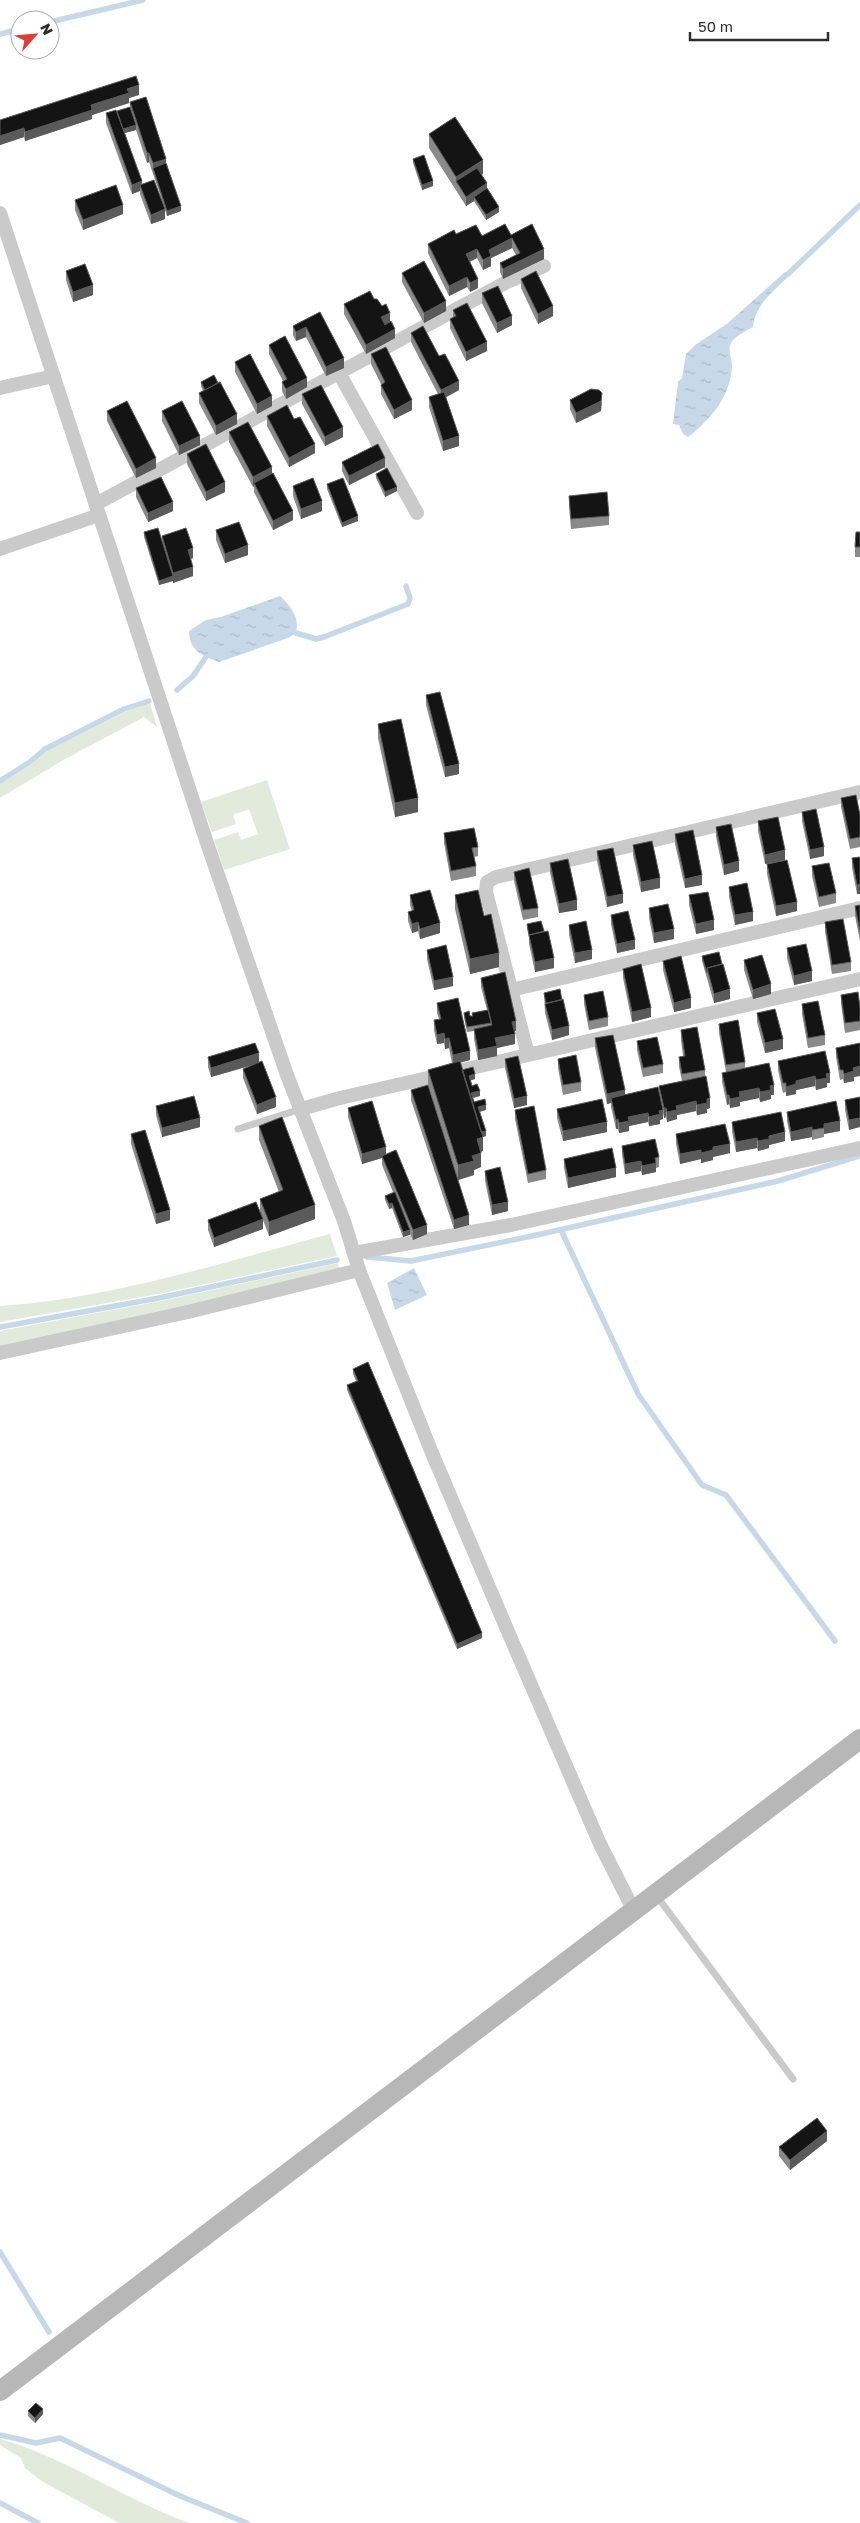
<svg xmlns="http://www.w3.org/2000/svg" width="860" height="2523" font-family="'Golos Text',sans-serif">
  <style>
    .grass { fill: #e1eadb }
    .water { fill: url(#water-ripples) }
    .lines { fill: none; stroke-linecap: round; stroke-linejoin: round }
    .stream { stroke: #c7d8e9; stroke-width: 5.5 }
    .lane { stroke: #cacaca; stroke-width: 7 }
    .street { stroke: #cacaca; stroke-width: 14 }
    .secondary { stroke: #b7b7b7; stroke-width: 20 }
    .wall { fill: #8a8a8a; fill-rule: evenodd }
    .shaded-wall { fill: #5a5a5a }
    .building { fill: #141414; stroke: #5a5a5a }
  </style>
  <defs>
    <pattern id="water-ripples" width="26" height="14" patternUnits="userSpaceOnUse" patternTransform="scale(1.25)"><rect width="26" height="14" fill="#c7d8e9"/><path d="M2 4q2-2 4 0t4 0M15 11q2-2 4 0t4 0" fill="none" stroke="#abbac8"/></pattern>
  </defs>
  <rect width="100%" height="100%" fill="#fff"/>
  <path class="grass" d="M150,703L157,727L144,717L65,759L0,798V784L31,765L47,751L125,712Z
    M267,780L290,849L224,870L214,840L238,832L241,840L258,834L249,809L233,815L236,824L212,832L201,802Z
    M330,1234L337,1256L158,1294L0,1322V1306C110,1299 224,1262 330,1234Z
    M338,1263L339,1268L187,1306L0,1347V1331L161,1301Z
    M0,2439C66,2458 124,2499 189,2523H119L43,2482L25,2468L21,2458L0,2445Z"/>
  <path class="water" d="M785,272L791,274C775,290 755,304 753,327C746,331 735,336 731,343C727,350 732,358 732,366C730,396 714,415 692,434L688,437L683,434L679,425L673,424L678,382L682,378L686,354L695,345L728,323Z
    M280,596C291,606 300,618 296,633L288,638L219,662C202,656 189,650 189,631L206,620L221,617Z
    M414,1268L427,1295L395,1310L387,1283Z"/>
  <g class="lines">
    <path class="stream" d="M50,22L143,0
      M0,34L20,29
      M788,274L860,205
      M296,633L316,639L324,637L408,604L410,598L406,586
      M177,690L193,676L206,657
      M0,781L30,762L45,749L124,709L149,701
      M561,1230L638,1394L702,1485L726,1495L835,1641
      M367,1257L411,1261L532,1236L778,1181L860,1156
      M0,1327L159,1298L337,1260
      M0,2252L49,2332
      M0,2435L36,2443L60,2438L180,2496L247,2523
      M0,2503L38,2523"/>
    <path class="lane" d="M238,1129L301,1109
      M656,1895L793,2079"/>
    <path class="street" d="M0,213L207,843L287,1075L344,1221L359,1270L432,1453L509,1634L600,1844L634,1911
      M339,373L417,513
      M0,388L54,376
      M96,504L505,283L544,266
      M0,549L99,515
      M511,990L860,908
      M528,1055L486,892L487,882L496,877L860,792
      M301,1109L340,1098L860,979
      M354,1253L511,1225L860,1148
      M0,1353L188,1312L359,1270"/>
    <path class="secondary" d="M0,2391L860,1739"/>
  </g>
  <path class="wall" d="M139,95L129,98V103L92,115V119L25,141L24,137L0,145V120Z
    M130,102L166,163L181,211L167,216L165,210V219L151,224L140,194V191L132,194L106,123V113L117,111L130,107ZM136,130L147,163L149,162L162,200L142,184L125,133Z
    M429,134L483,174L481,175L487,188L499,212L486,220L474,201L466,206L429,148Z
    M413,159L433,186L422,190L413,163Z
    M75,200L123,214L83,230L75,210Z
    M456,234L482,236L511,235L544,259L503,279L500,272V263L516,255L512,248L491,258V266L483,270L477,258L470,262L478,288L470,292L467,287L449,296L428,253V244Z
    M66,271L93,295L73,302L66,280Z
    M402,273L446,311L424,323L402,282Z
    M521,279L553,316L538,324L521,288Z
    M482,293L512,325L497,333L482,303Z
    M374,299L382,306L390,322L395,338L366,354L344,314V304Z
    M453,310L487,351L466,361L450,328V319L453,317Z
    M320,312L344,368L326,376L306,337L296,341L293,335V326Z
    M411,333L439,356L459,390L446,397L459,446L443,451L429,407V397L438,394L411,342Z
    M269,345L307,387L286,399L282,391V382L283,381L269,354Z
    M371,354L412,410L394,419L381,394V384L371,364Z
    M235,362L272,406L257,414L235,372Z
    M201,382L237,424L216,435L199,403V393L203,391L201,386Z
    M302,394L343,437L325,446L302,404Z
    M570,400L602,402L601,411L576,423L570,409Z
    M107,411L156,468L136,478L107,421Z
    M162,411L200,445L179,455L162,421Z
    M267,416L315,453L289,467L267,426Z
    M229,432L272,473L293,520L273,530L254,492V486L253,487L229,442Z
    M187,454L225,492L206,501L187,464Z
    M342,462L385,467L349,485L342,471Z
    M376,474L397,491L385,497L376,478Z
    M327,484L358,521L342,527L327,489Z
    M293,486L322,511L301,519L293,496Z
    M136,488L173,511L148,522L136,497Z
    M569,496L609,516V525L571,529L569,506Z
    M216,530L248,555L225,563L216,540Z
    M144,532L162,541V536L193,558L191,559L193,576L173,583V581L159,585L144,537Z
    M860,532V557H855V547Z
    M426,695L459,774L445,777L426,705Z
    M378,724L418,812L395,817L378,738Z
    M841,798L860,815V847L850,849L841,807Z
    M802,812L824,856L810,859L802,821Z
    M758,821L785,860L765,864L758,831Z
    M716,827L739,871L724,875L716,837Z
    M444,833L478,847V856L474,857L476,866V876L451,881L444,843Z
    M675,834L702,885L685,888L675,844Z
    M633,845L660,888L641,892L633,855Z
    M597,851L623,903L607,907L597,861Z
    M860,857V894H857L852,868V858Z
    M550,863L577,910L559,913L550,873Z
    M767,864L797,911L776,916L767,874Z
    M812,866L836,893V903L819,907L812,876Z
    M514,872L538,908V917L523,920L514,881Z
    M729,887L753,921L735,925L729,897Z
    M410,895L440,933L420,939L418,931L412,933L408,921V912L412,911L410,905Z
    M455,895L484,916L499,967L470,974L455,909Z
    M689,895L714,930L696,934L689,905Z
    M860,905V941L855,916V906Z
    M649,908L674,939L654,943L649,918Z
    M611,915L635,949L617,953L611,924Z
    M825,922L851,962V971L832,974L825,932Z
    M527,924L544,931L554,968L535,972L529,944V937L527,928Z
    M569,925L592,959L575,963L569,935Z
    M787,948L812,981L794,985L787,958Z
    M427,950L453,986L434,990L427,959Z
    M702,956L730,999L714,1003L702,961Z
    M744,960L771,994L753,999L744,970Z
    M663,961L691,1008L674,1012L663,970Z
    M623,969L651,1017L632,1022L623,978Z
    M481,978L516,1031H514L515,1044L497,1048V1056L478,1060L474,1039V1031L467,1032L464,1018V1013L470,1016H472V1013L487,1010L481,987Z
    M544,993L569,1035L552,1040L545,1013Z
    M584,995L608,1017V1026L589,1030L584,1004Z
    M841,995L860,1007V1030L845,1033L841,1004Z
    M437,1003L470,1060L460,1063L462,1070L475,1079L471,1080L472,1086L480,1096L473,1098L474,1102L486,1110L480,1112L486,1136L483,1137V1151L481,1152V1167L474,1170V1175L458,1180L428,1084V1070L452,1063L449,1048L445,1049L444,1043L437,1044L434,1030V1020L439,1019L437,1013Z
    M802,1004L825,1035V1045L808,1048L802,1014Z
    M757,1013L783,1049L765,1053L757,1022Z
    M719,1024L745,1062V1068L774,1095H771V1099L760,1102L759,1098L740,1102V1106L730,1108L729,1104L727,1105L722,1082V1073L726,1072L719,1033Z
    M681,1030L705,1070V1076L710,1108L707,1109V1113L697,1115L696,1111L677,1115V1119L667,1122L666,1117L664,1118L663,1113V1119L660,1120V1124L649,1126L648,1122L629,1126V1131L619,1133L618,1129H616L611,1107V1103L607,1104L595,1048V1038L625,1094H659V1086L682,1081L679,1067V1057L683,1056L681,1040Z
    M637,1041L663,1064V1073L643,1077L637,1050Z
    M836,1048L854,1077V1081L844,1083L843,1079L840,1080L836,1057Z
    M208,1057L259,1063L276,1107L257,1114L243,1078V1069L253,1065L211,1077L208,1067Z
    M505,1059L527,1105L514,1108L505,1068Z
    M558,1059L581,1082V1091L563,1095L558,1068Z
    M778,1061L830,1083H827V1087L816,1090L815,1086L796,1090V1094L786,1096V1092L783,1093L778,1070Z
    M411,1090L469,1225L454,1229L411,1100Z
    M860,1097L849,1130L845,1110V1100Z
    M156,1106L200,1127L162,1137L156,1115Z
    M348,1108L386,1154L427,1234L413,1240L410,1234L403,1237L392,1208L389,1209L385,1200V1196L393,1192L382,1165V1158L362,1164L348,1117Z
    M557,1109L607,1132L563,1141L557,1118Z
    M515,1110L546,1170V1179L528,1183L515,1119Z
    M787,1112L840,1131L824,1134V1137L812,1140V1137L791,1141L787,1121Z
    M732,1122L785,1141L769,1145V1148L758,1151L757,1148L736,1152L732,1132Z
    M259,1126L315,1219L269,1236L263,1220V1229L214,1247L208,1230V1220L260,1212V1199L279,1192L259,1140Z
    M131,1134L170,1220L156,1224L131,1144Z
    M676,1134L730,1153L713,1157V1160L701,1163V1159L680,1164L676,1144Z
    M622,1146L659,1157V1167L656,1168V1172L642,1175L641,1171L625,1174L622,1155Z
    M564,1159L616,1177L568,1188L564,1168Z
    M485,1171L508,1211L492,1215L485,1181Z
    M353,1369L482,1638L457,1649L347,1390V1385L356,1381L353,1374Z
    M827,2141L790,2170L779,2156V2147Z
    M28,2411L43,2414L35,2423L28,2416Z"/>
  <path class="shaded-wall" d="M139,85V95L129,98V103L92,115V119L25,141V132L91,105L127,89Z
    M136,125V130L121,134V130Z
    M24,128V137L0,145V136Z
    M147,153H149V162L147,163Z
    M166,159V168H153V173V163Z
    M483,160V174L461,188L456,181V177Z
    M142,181V189L140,185V191L132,194V185Z
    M433,181V186L422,190V185Z
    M487,183V193L474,197V201L466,206V197Z
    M123,205V214L83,230V220Z
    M181,206V211L167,216V211Z
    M499,207V212L486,220V215Z
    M165,209V219L151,224V215Z
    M512,238V248L491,258V266L483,270V260L489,250Z
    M477,249V258L466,263V254Z
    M544,249V259L503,279V269Z
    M467,277V287L449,296V286Z
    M478,279V288L470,292V283Z
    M93,285V295L73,302V292Z
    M446,301V311L424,323V313Z
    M553,306V316L538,324V314Z
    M390,313V322L381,327V317Z
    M512,316V325L497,333V323Z
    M306,327V337L296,341V332Z
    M395,329V338L366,354V345Z
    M487,342V351L466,361V352Z
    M344,358V368L326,376V367Z
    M307,378V387L286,399V389Z
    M459,381V390L441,400V390Z
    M602,393L601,411L576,423V413Z
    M272,396V406L257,414V404Z
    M412,400V410L394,419V410Z
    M237,414V424L216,435V426Z
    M343,427V437L325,446V437Z
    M200,436V445L179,455V446Z
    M459,436V446L443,451V441Z
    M315,444V453L289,467V458Z
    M156,458V468L136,478V469Z
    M385,458V467L349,485V476Z
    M272,467V476L254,483V486L253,487V477Z
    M225,482V492L206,501V492Z
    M397,487V491L385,497V492Z
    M322,501V511L301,519V509Z
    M173,502V511L148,522V513Z
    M293,511V520L273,530V521Z
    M358,516V521L342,527V523Z
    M248,545V555L225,563V554Z
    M193,548V558L188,560V550Z
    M193,567V576L173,583V573Z
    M173,576V581L159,585V581Z
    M459,764V774L445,777V767Z
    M418,798V812L395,817V803Z
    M824,847V856L810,859V850Z
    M785,850V860L765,864V855Z
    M739,861V871L724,875V865Z
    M702,875V885L685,888V879Z
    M660,878V888L641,892V882Z
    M860,884V894H857V885Z
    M623,894V903L607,907V897Z
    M577,900V910L559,913V904Z
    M797,902V911L776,916V906Z
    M753,912V921L735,925V915Z
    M714,920V930L696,934V924Z
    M418,922V931L412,933V924Z
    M440,923V933L420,939V929Z
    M674,929V939L654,943V933Z
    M635,940V949L617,953V944Z
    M592,950V959L575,963V953Z
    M499,953V967L470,974V959Z
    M554,958V968L535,972V962Z
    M812,971V981L794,985V976Z
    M453,977V986L434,990V981Z
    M771,984V994L753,999V990Z
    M730,989V999L714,1003V994Z
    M691,998V1008L674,1012V1003Z
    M651,1008V1017L632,1022V1012Z
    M516,1021V1031H512V1022Z
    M569,1026V1035L552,1040V1030Z
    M444,1033V1043L437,1044V1035Z
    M515,1034V1044L497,1048V1056L478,1060V1050L495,1038Z
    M449,1038V1048L445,1049V1039Z
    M783,1039V1049L765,1053V1043Z
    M470,1051V1060L453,1064V1055Z
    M259,1053V1063L211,1077V1068Z
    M860,1066V1076L854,1077V1081L844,1083V1074L853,1068Z
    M830,1073V1083H827V1087L816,1090V1080L826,1074Z
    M475,1074V1079L469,1081V1076Z
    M815,1076V1086L796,1090V1094L786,1096V1087L796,1081Z
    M774,1085V1095H771V1099L760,1102V1092L770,1086Z
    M759,1088V1098L740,1102V1106L730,1108V1099L739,1092Z
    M625,1090V1100L611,1098V1103L607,1104V1094Z
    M480,1091V1096L471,1098V1093Z
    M727,1095H729V1104L727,1105Z
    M527,1096V1105L514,1108V1099Z
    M276,1097V1107L257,1114V1105Z
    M710,1098V1108L707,1109V1113L697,1115V1105L707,1099Z
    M696,1101V1111L677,1115V1119L667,1122V1112L676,1106Z
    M486,1105V1110L478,1112V1107Z
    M664,1108H666V1117L664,1118Z
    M663,1110V1119L660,1120V1124L649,1126V1117L659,1111Z
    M648,1113V1122L629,1126V1131L619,1133V1123L628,1117Z
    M200,1118V1127L162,1137V1128Z
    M860,1118V1127L849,1130V1120Z
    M618,1119V1129H616V1120Z
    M840,1121V1131L824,1134V1124Z
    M607,1122V1132L563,1141V1131Z
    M812,1127V1137L791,1141V1132Z
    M486,1131V1136L479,1138V1133Z
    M785,1132V1141L769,1145V1148L758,1151V1141L769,1136Z
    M483,1137V1151L477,1153V1139Z
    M757,1138V1148L736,1152V1142Z
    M730,1144V1153L713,1157V1160L701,1163V1153L713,1147Z
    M386,1147V1157L382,1156V1158L362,1164V1154Z
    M701,1150V1159L680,1164V1154Z
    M481,1153V1167L474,1170V1175L458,1180V1165L472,1156Z
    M641,1161V1171L625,1174V1164Z
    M656,1163V1172L642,1175V1166Z
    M616,1168V1177L568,1188V1178Z
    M508,1202V1211L492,1215V1205Z
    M392,1203V1208L389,1209V1204Z
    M315,1205V1219L269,1236V1222Z
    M170,1210V1220L156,1224V1214Z
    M469,1215V1225L454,1229V1220Z
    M263,1219V1229L214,1247V1238Z
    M427,1225V1234L413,1240V1230Z
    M410,1230V1235L403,1237V1232Z
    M482,1633V1638L457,1649V1644Z
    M827,2131V2141L790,2170V2160Z
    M43,2409V2414L35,2423V2418Z"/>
  <path class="building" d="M136,76L139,85L127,89L129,93L91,105L92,110L25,132L24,128L0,136V120Z
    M146,97L166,159L153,163L149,153H147L130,102Z
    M130,107L136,125L123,129L117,111Z
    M116,110L142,181L132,185L106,113Z
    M455,117L483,160L456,177L429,134Z
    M424,155L433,181L422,185L413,159Z
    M166,163L181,206L167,211L153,168Z
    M477,168L487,183L466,197L456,181Z
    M154,180L165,209L151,215L140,185Z
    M116,185L123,205L83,220L75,200Z
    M487,188L499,207L486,215L474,197Z
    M505,224L511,235L532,224L544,249L503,269L500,263L520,253L512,238L489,250L491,256L483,260L477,249L466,254L478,279L470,283L467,277L449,286L428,244L454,230L456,234L476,225L482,236Z
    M424,261L446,301L424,313L402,273Z
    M85,264L93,285L73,292L66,271Z
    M536,271L553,306L538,314L521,279Z
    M498,286L512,316L497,323L482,293Z
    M370,291L374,299H377L382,306L386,304L390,313L381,317L385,325L391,321L395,329L366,345L344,304Z
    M467,303L487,342L466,352L450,319L456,316L453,310Z
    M320,312L344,358L326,367L306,327L296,332L293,326Z
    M423,326L439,356L445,354L459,381L441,390L411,333Z
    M285,336L307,378L286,389L282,382L287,379L269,345Z
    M386,347L412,400L394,410L381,385L385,382L371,354Z
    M250,354L272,396L257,404L235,362Z
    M214,375L218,383L205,390L201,382Z
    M220,382L237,414L216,426L199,393Z
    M321,385L343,427L325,437L302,394Z
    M591,389L599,390L602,393L601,401L576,413L570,400Z
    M444,392L459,436L443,441L429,397Z
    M127,401L156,458L136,469L107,411Z
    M182,401L200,436L179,446L162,411Z
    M287,405L294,419L300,417L315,444L289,458L267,416Z
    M248,422L272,467L253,477L229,432Z
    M206,444L225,482L206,492L187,454Z
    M378,444L385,458L349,476L342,462Z
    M387,468L397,487L385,492L376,474Z
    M273,473L293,511L273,521L254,483Z
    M161,477L173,502L148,513L136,488Z
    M313,478L322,501L301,509L293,486Z
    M343,478L358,516L342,523L327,484Z
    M607,492L609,516L571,519L569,496Z
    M239,522L248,545L225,554L216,530Z
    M158,528L173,576L159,581L144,532Z
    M186,528L193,548L188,550L193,567L173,573L162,536Z
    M856,532H860V547H855Z
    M440,692L459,764L445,767L426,695Z
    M401,719L418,798L395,803L378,724Z
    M856,795L860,815V837L850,839L841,798Z
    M816,809L824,847L810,850L802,812Z
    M778,817L785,850L765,855L758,821Z
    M731,824L739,861L724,865L716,827Z
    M474,828L478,847L472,848L476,866L451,871L444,833Z
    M693,830L702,875L685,879L675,834Z
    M652,841L660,878L641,882L633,845Z
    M613,848L623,894L607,897L597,851Z
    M860,857V884L857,885L852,858Z
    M568,859L577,900L559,904L550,863Z
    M787,860L797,902L776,906L767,864Z
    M829,863L836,893L819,897L812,866Z
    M529,868L538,908L523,910L514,872Z
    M747,883L753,912L735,915L729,887Z
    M430,890L440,923L420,929L418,922L412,924L408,912L414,910L410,895Z
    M478,890L484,916L491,914L499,953L470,959L455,895Z
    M708,892L714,920L696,924L689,895Z
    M668,904L674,929L654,933L649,908Z
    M860,905V932L855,906Z
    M628,911L635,940L617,944L611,915Z
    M843,919L851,962L832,965L825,922Z
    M541,921L544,931L529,935L527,924Z
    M586,921L592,950L575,953L569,925Z
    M548,931L554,958L535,962L529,935Z
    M806,944L812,971L794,976L787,948Z
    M446,945L453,977L434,981L427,950Z
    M719,952L722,964L707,968V973L702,956Z
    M762,955L771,984L753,990L744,960Z
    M681,956L691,998L674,1003L663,961Z
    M641,964L651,1008L632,1012L623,969Z
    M723,964L730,989L714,994L707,968Z
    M505,972L516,1021L512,1022L515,1034L495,1038L497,1046L478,1050L474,1029L492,1025L481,978Z
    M560,989L562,1000L546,1003L544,993Z
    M603,991L608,1017L589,1021L584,995Z
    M858,992L860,1007V1021L845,1023L841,995Z
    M458,998L470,1051L453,1055L449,1038L445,1039L444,1033L437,1035L434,1020L441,1019L437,1003Z
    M563,999L569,1026L552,1030L545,1004Z
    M818,1001L825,1035L808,1038L802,1004Z
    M775,1009L783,1039L765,1043L757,1013Z
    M488,1010L491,1023L467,1027L464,1013L469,1011L470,1016H473L472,1013Z
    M738,1020L745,1062L726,1065L719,1024Z
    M697,1027L705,1070L682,1074L679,1057L685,1056L681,1030Z
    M613,1035L625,1090L607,1094L595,1038Z
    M657,1037L663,1064L643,1068L637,1041Z
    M255,1043L259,1053L211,1068L208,1057Z
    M860,1043V1066L853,1068L854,1071L844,1074L843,1070H840L836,1048Z
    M825,1051L830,1073L826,1074L827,1078L816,1080L815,1076L796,1081V1084L786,1087V1083H783L778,1061Z
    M576,1055L581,1082L563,1085L558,1059Z
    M518,1056L527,1096L514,1099L505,1059Z
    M262,1061L276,1097L257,1105L243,1069Z
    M460,1061L483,1137L477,1139L481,1153L472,1156L474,1161L458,1165L428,1070Z
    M769,1063L774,1085L770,1086L771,1090L760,1092L759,1088L739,1092L740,1097L730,1099L729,1095H727L722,1073Z
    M473,1067L475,1074L469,1076L472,1086L477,1084L480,1091L471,1093L474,1102L485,1099L486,1105L478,1107L486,1131L481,1132L462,1070Z
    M706,1076L710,1098L707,1099V1103L697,1105L696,1101L676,1106L677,1110L667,1112L666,1108H664L659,1086Z
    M428,1085L469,1215L454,1220L411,1090Z
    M658,1087L663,1110L659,1111L660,1114L649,1117L648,1113L628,1117L629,1121L619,1123L618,1119L616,1120L611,1098Z
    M194,1096L200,1118L162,1128L156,1106Z
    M860,1097V1118L849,1120L845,1100Z
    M602,1099L607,1122L563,1131L557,1109Z
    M372,1101L386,1147L362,1154L348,1108Z
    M836,1101L840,1121L824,1124V1128L812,1130V1127L791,1132L787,1112Z
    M534,1106L546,1170L528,1174L515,1110Z
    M781,1112L785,1132L769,1136V1139L758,1141L757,1138L736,1142L732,1122Z
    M282,1117L315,1205L269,1222L260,1199L283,1190L259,1126Z
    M725,1124L730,1144L713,1147V1150L701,1153V1150L680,1154L676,1134Z
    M145,1130L170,1210L156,1214L131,1134Z
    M655,1139L659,1157L655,1158L656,1163L642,1166L641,1161L625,1164L622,1146Z
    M612,1148L616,1168L568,1178L564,1159Z
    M396,1150L427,1225L413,1230L382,1156Z
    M500,1167L508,1202L492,1205L485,1171Z
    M395,1192L410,1230L403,1232L392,1203L389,1204L385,1196Z
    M256,1202L263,1219L214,1238L208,1220Z
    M368,1362L482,1633L457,1644L347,1385L358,1381L353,1369Z
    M817,2118L827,2131L790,2160L779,2147Z
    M36,2403L43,2409L35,2418L28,2411Z"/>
  <g transform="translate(35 35) rotate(63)"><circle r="24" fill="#ffffff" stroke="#ababab"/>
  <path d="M0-4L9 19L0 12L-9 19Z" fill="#de3d35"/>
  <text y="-8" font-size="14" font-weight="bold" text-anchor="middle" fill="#2d2d2d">N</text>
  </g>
  <path d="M690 32v8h138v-8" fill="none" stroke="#2d2d2d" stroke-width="2.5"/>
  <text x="698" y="32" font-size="15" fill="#2d2d2d" stroke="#ffffff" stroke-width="4" paint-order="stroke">50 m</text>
</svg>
